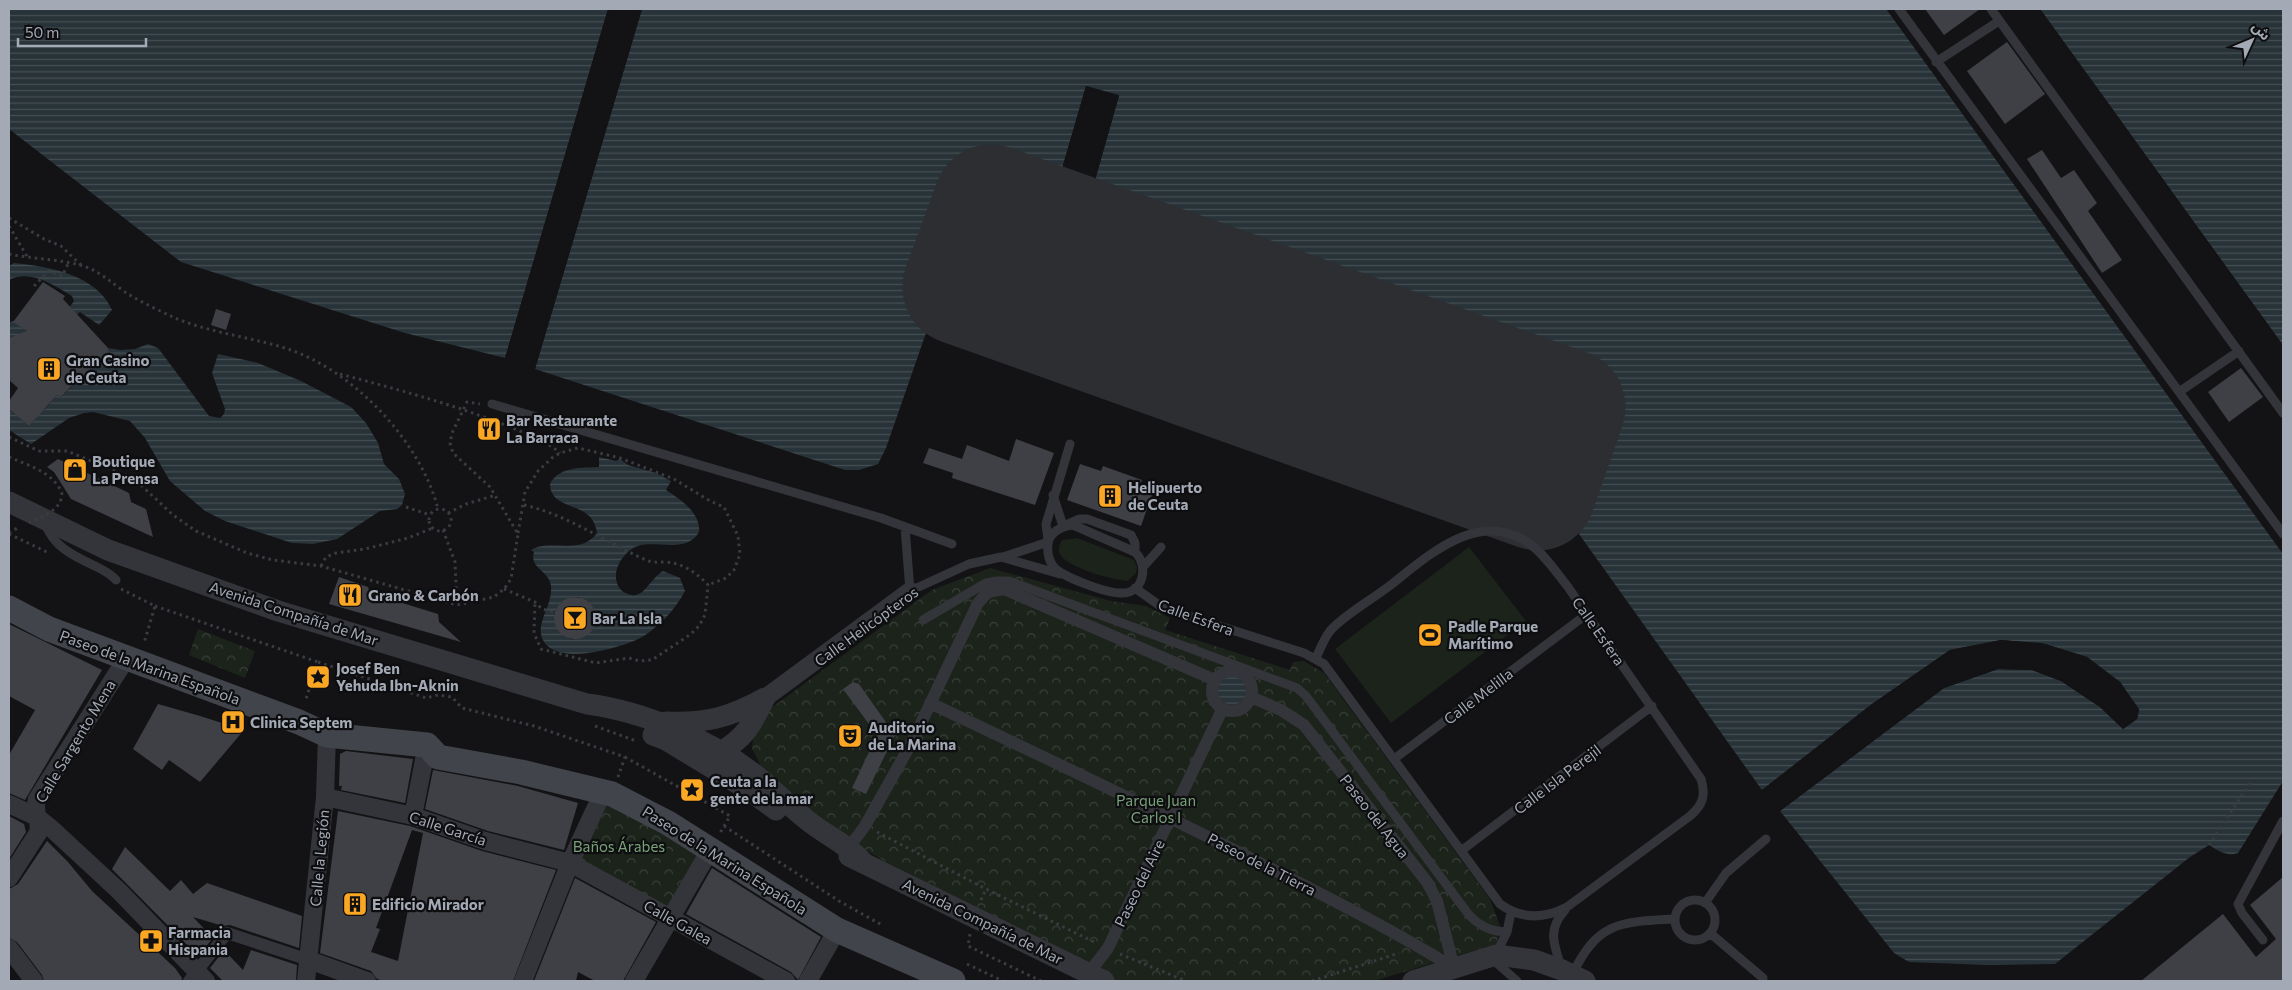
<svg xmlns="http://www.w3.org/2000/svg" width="2292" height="990" font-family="Commissioner,'Noto Sans Arabic',sans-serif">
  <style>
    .grass { fill: #1b231b }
    .park { fill: url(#park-crowns) }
    .water { fill: url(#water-rules); fill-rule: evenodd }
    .pier { fill: #131315 }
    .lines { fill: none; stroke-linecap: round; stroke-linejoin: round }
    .runway { stroke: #2c2e32; stroke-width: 115 }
    .building { fill: #3f4045; fill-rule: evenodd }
    .path { stroke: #393c41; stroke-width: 3; stroke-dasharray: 2.5 4; stroke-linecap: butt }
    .service { stroke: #34353a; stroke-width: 9 }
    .pedestrian { stroke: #34353a; stroke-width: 12 }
    .minor { stroke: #34353a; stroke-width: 18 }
    .tertiary { stroke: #34353a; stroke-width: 21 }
    .secondary { stroke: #41444a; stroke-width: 25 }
    .path-bridge { stroke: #393c41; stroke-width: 3; stroke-dasharray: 2.5 4; stroke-linecap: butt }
    .labels { text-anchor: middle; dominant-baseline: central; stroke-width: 4.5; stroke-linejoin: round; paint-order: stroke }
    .poi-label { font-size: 15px; font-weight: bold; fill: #a3aab6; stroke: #0e0e10; text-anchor: start }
    .street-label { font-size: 15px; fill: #a3aab6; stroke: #0e0e10 }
    .park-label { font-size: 15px; fill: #79a279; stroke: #0e0e10 }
  </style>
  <defs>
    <pattern id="park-crowns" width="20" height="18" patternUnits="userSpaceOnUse" patternTransform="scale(1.25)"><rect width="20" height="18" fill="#1b231b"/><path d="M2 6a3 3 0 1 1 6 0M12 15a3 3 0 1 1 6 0" fill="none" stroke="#39403a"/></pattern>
    <pattern id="water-rules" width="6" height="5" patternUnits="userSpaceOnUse" patternTransform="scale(1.25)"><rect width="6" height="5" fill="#283339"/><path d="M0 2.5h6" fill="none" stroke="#444e53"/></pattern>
  </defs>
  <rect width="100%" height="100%" fill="#131315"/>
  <path class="grass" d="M1077,538L1134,560L1137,567L1136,573L1128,581C1113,580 1063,567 1059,552C1058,547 1060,544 1062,540Z
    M1469,547L1526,621L1391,723L1335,649Z"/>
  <path class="park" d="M990,568L1111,601L1146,606L1170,618L1165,630L1290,670L1293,662L1304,661L1324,673L1490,899L1501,929L1496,944L1374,981H1114L884,861L816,821L762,769L752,748L753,737L767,711L932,590Z
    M198,629L255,651L245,678L189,655Z
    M603,800L699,854L668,909L575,859Z"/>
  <path class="water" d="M9,9H608L505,358L405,333L181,262L9,129Z
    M642,9H1886L2283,554V781L2238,853C2227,857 2219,851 2209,845L2190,857L2055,964L1988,965L1909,962L1894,953L1780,811L1944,688L1998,669L2032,670L2061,681L2100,707L2123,729L2137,719L2139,710L2120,682L2087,657L2042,643L2001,640L1950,650L1872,704L1762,790L1554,499L1586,405L1583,398L1084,219L1119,96L1086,86L1050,210L981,185L976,189L886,448L878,464L859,470H845L535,369Z
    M2040,9H2283V345Z
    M14,263C48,266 97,275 112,310L99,325L80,312L49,340L56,351L44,367L33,358L36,354L15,336L9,338V323L13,321L41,341L43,329L50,320L61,319L74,301L72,296C53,285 31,269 9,280V266Z
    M148,344L158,348L209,416L220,418L224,414L225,409L212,373L218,354L258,363L301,381L351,407L366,423L378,443L384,464L399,479L405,494L402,505L397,509L380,511L337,539L313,544L292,543L225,521L205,511L170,481L145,438L130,421L93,412L84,413L69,418L31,444L9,430V409L29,426L36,418L28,411L35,403L44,410L57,395L61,397L72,386L64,378L93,365L100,367L110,356L108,348L120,350L135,349Z
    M599,457L616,461L620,459L628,465L656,473L671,481L666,490C680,499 701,513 699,532C686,554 657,540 638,546C625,550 612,569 617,583C619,590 624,593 631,595C644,598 651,578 663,571L680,578L685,591C675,610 661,624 644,636C625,647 554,669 542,638C536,621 553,605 551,586C549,570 529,569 534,552L531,550C552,537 579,557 597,533C593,499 551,513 550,484C559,466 582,468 599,467ZM578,597C605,605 598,642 570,639L558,630L554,614C559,602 566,597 578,597Z
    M1217 690a15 15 0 1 1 30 0a15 15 0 1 1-30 0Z"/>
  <path class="pier" d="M608,9H610L507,359L505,358Z
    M639,9H642L535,369L532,368Z
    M2037,9H2040L2106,100L2283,347Z
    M1086,86L1119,95L1084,219H1081L1116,97L1088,89L1053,210H1050Z
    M2001,640L2045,644L2087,657L2120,682L2139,709L2137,719L2123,729L2100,707L2061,681L2032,670L1998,669L1944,688L1780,811L1779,809L1943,686L1997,666L2032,667L2062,679L2101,705L2123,726L2135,718L2136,710L2118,684L2086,660L2041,645L2001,643L1951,652L1873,706L1763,792L1762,790L1872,704L1950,650Z"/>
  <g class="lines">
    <path class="runway" d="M991,202L1568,407L1538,493L960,287Z"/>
  </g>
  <path class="building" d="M1925,9H1980L1944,35Z
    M2007,42L2045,94L2005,124L1967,71Z
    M2042,150L2061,178L2074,170L2097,203L2088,211L2122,260L2102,273L2027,159Z
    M43,282L65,296L63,299L108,348L110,356L100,367L93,365L82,380L79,378L61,397L57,395L29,426L9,409V401L18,388L9,380V338L27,331L13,322Z
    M216,309L231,314L226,330L211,325Z
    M2241,368L2263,397L2229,422L2208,392Z
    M1016,439L1054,453L1035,505L952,478L953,473L923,463L929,448L962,459L967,445L1009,461Z
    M58,459L129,493L131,502L146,509L153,537L71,499L54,472L47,467Z
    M1080,464L1101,471L1103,466L1142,480L1139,487L1153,492L1141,526L1067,500Z
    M339,577L368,587L370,593L438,614L439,622L461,642L329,604Z
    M554 618a21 21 0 1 1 42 0a21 21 0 1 1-42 0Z
    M9,624L102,670L25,800L9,793V755L35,710L9,696Z
    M853,682L859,684L895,735L866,794L852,788L877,735L843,689Z
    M158,704L200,716L244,730L200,782L169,760L162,770L133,749Z
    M346,751L413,759L405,803L341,790L342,786H339L340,754Z
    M433,770L518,786L578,803L564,850L488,831L425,809Z
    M338,811L410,826L482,851L556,870L513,981H384L377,979L371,971L320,953ZM412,830L423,833L398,961L371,952L380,929L376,928Z
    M9,816L24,824L26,832L9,859Z
    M47,841L68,862L92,891L175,968L182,978L181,981H44L42,975L17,942L9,938V889L18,884Z
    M125,847L170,891L181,880L193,894L207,883L302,916L299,948L230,925L223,926L193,917L213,938L198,956L112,869Z
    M712,868L821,937L798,980L791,972L686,914Z
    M2283,877V981H2141L2223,914L2256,957L2276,939L2250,905Z
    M575,878L656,922L623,981H595L578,972L576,981H534Z
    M224,950L243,970L251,950L297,965L296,981H223L210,968Z"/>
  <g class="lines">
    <path class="path" d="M9,218L44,239L61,246L82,266
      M9,226L28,258
      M9,254C33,259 60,259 83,266C100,271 114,285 128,294C143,303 160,311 175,318C211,333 251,337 288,349C354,371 421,442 438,509
      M34,286L49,271L62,276L68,264
      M340,374C396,389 452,404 505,425C524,433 544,439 560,453
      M9,414L11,411
      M9,437L39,451H67L130,477L142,486L173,515L196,531L247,553L273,560L321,566L457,605L494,597L504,589L511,579L518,534L490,487L453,453L450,443L452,433L467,402L480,404
      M9,457C29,466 54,472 62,494
      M524,505C568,515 605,542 646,560C652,563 658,562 665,562C682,563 696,572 708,585L705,615L699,626L691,634L652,660L640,661L629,658L596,663L541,649L534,633L535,602
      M406,507L430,515
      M429 520a11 11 0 1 1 22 0a11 11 0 1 1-22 0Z
      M448,513L466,504L496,495
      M443,530L455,562L457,605
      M9,533L19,527
      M518,533L525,492L538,471L553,457L560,453L578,448L620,458L674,479L710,501L724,507L738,536L740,554L734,570L726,578L708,585
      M9,534L49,553
      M321,566L326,557L336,553L365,549L408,538L433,528
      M121,589L155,606L144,643
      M504,589L535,602L542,609L555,612
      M155,606L318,662L305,702
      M318,662L426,698L438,695L452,697L462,708L534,726L625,757L618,777
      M595,726L636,741
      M625,757L730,816L720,833
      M724,826L839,901L882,925
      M877,832L986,889L1096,943
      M2209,845L2252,780
      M981,900L986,889
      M970,934L968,946L1041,981
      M1120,954L1186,981
      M967,964L1003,981
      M1312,981L1399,953"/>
    <path class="service" d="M1899,9L2283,534
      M1991,9L2283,413
      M1936,62L1999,21
      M2179,392L2239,351
      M492,404L881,518L952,544
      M1053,495L1063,526L1079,519H1087L1131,535L1135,543V552
      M45,523C54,548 74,556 97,567C104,571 110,573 116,580
      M1073,525L1135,552C1149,565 1144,595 1120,593C1107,593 1061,577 1053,566C1048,559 1047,553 1048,544C1049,532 1062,526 1073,525Z
      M905,527L910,591L969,564L1001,557L1060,574
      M1048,540L1046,524L1070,444
      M1003,557L1048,542
      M1144,566L1161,547
      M1135,588L1163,608L1304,653L1324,664L1500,904C1522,920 1544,919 1567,907L1690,816C1703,805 1706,795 1701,779L1568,587C1556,572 1545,555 1530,544C1478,507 1427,557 1388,587C1371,600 1343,616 1330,631C1324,639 1320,649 1316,658
      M923,620L986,583L998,581H1009L1297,688L1306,696L1469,915C1481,927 1490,931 1507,932
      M1394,759L1587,614
      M1461,851L1652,706
      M1675 920a20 20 0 1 1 40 0a20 20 0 1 1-40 0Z
      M1705,903L1726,873L1766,839
      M1710,933L1763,978
      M2263,940L2242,913L2238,904L2283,821
      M1496,954L1507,932L1511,912
      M1491,958L1517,981
      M1561,967C1554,944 1547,930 1565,910
      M1572,975C1598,921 1620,922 1675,919"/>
    <path class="pedestrian" d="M1212 691a20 20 0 1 1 40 0a20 20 0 1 1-40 0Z
      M1251,697L1281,710L1304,725L1427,882L1437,901L1454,968
      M930,703C1042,756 1154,809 1264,865C1329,898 1393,930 1454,968
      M853,842L865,826L913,740L978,603L988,592L1004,589L1215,680
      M1089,973L1108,948L1223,708
      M189,981L227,933L309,960"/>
    <path class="minor" d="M765,698L910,591
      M325,797L413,816L485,841L570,863L786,981
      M9,804L37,817L52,829L119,891L206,981
      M413,816L427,745
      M9,878L38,833C41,821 33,811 37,799L126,659
      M9,948L34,981
      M309,960L367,981
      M306,981L325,797L327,735
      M523,981L570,863L603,792
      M634,981L710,850
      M808,981L837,930"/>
    <path class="tertiary" d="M9,502L108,550L278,611L587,704C643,711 714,741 758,777C775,791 790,807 807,820C825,835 846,843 862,861
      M666,722C705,724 731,717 765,698
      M653,735L666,740L750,791L776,810
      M709,750L721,752C748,735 751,725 765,698
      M849,856L1104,981
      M1413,981L1496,955L1534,960L1562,970L1585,981"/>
    <path class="secondary" d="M9,608L49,629L299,722L327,735L427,745L438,757L521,772L612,794L668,823L837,930L953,981"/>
    <path class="path-bridge" d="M29,523C42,516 61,511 62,494"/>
  </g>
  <defs>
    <symbol id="building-square" viewBox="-11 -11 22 22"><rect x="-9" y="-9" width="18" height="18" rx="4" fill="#fca723" stroke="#0e0e10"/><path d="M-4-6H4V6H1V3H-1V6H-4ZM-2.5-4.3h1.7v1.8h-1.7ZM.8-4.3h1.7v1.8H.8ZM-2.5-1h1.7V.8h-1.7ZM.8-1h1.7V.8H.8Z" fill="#111"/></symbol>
    <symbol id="restaurant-square" viewBox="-11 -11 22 22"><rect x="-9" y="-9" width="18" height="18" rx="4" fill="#fca723" stroke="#0e0e10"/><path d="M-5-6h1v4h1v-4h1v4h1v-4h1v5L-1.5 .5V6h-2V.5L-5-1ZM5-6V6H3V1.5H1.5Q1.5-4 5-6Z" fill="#111"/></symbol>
    <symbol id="shop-square" viewBox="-11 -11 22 22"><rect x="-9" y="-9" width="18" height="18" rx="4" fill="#fca723" stroke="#0e0e10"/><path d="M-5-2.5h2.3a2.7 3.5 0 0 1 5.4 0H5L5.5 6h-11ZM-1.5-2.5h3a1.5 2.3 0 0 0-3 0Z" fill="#111"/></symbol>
    <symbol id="bar-square" viewBox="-11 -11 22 22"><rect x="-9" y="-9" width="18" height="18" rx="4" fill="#fca723" stroke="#0e0e10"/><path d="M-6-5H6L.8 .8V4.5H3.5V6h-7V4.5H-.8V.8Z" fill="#111"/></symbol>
    <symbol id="stadium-square" viewBox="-11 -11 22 22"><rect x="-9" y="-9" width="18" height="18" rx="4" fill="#fca723" stroke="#0e0e10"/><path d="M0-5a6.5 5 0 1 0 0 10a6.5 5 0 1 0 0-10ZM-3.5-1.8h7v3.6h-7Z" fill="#111"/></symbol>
    <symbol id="sight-square" viewBox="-11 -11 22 22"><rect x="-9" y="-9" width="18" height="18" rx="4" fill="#fca723" stroke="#0e0e10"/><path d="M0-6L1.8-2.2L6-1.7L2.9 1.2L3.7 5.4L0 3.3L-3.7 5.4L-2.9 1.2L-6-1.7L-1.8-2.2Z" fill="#111"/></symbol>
    <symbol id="hospital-square" viewBox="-11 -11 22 22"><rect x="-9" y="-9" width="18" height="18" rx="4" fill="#fca723" stroke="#0e0e10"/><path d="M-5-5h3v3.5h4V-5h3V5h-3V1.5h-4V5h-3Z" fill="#111"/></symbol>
    <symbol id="theatre-square" viewBox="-11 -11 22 22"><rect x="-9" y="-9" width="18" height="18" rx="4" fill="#fca723" stroke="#0e0e10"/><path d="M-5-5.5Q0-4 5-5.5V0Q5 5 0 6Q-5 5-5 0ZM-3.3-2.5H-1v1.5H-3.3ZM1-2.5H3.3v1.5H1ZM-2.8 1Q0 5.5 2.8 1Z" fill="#111"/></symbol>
    <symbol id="pharmacy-square" viewBox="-11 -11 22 22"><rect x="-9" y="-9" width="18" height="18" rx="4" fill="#fca723" stroke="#0e0e10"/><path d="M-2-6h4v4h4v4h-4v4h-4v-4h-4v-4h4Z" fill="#111"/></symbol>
  </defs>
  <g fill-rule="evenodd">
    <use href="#building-square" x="35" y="355" width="28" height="28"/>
    <use href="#restaurant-square" x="475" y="415" width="28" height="28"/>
    <use href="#shop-square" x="61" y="456" width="28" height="28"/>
    <use href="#building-square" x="1096" y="482" width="28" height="28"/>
    <use href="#restaurant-square" x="336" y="581" width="28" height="28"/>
    <use href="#bar-square" x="561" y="604" width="28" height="28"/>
    <use href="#stadium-square" x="1416" y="621" width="28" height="28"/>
    <use href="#sight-square" x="304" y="663" width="28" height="28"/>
    <use href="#hospital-square" x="219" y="708" width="28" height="28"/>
    <use href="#theatre-square" x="836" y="722" width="28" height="28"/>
    <use href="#sight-square" x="678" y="776" width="28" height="28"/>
    <use href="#building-square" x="341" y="890" width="28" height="28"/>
    <use href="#pharmacy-square" x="137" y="927" width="28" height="28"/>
  </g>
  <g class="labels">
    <g class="poi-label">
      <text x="66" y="360">Gran Casino<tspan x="66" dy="17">de Ceuta</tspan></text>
      <text x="506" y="420">Bar Restaurante<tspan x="506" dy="17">La Barraca</tspan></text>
      <text x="92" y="461">Boutique<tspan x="92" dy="17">La Prensa</tspan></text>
      <text x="1128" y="487">Helipuerto<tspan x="1128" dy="17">de Ceuta</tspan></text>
      <text x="368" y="595">Grano &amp; Carbón</text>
      <text x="592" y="618">Bar La Isla</text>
      <text x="1448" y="626">Padle Parque<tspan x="1448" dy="17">Marítimo</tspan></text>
      <text x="336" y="668">Josef Ben<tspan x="336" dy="17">Yehuda Ibn-Aknin</tspan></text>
      <text x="250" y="722">Clinica Septem</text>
      <text x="868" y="727">Auditorio<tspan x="868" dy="17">de La Marina</tspan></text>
      <text x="710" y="781">Ceuta a la<tspan x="710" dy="17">gente de la mar</tspan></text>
      <text x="372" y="904">Edificio Mirador</text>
      <text x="168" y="932">Farmacia<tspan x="168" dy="17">Hispania</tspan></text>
    </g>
    <g class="street-label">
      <text transform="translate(294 613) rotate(18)">Avenida Compañía de Mar</text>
      <text transform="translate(1196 617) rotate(20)">Calle Esfera</text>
      <text transform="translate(866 626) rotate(-36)">Calle Helicópteros</text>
      <text transform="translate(1599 631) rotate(55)">Calle Esfera</text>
      <text transform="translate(150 667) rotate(20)">Paseo de la Marina Española</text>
      <text transform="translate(1478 696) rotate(-37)">Calle Melilla</text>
      <text transform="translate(75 741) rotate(-59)">Calle Sargento Mena</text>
      <text transform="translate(1557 779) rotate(-37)">Calle Isla Perejil</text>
      <text transform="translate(1375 816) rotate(52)">Paseo del Agua</text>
      <text transform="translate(448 828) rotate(18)">Calle García</text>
      <text transform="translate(319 858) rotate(-85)">Calle la Legión</text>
      <text transform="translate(725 860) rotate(32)">Paseo de la Marina Española</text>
      <text transform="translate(1262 864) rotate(27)">Paseo de la Tierra</text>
      <text transform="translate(1139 883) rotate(-64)">Paseo del Aire</text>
      <text transform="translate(983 921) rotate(26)">Avenida Compañía de Mar</text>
      <text transform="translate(678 922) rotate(29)">Calle Galea</text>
    </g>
    <g class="park-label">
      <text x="1156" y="800">Parque Juan<tspan x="1156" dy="17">Carlos I</tspan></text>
      <text x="619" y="846">Baños Árabes</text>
    </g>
  </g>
  <rect width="2292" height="990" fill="none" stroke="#a3aab6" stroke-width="20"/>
  <g transform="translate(2252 40) rotate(46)" stroke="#0e0e10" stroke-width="4" paint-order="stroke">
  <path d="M0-4L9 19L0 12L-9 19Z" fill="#a3aab6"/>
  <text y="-8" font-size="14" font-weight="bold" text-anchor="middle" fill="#a3aab6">ش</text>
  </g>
  <path d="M18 38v8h128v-8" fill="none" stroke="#a3aab6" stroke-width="2.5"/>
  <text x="25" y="38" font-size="15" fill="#a3aab6" stroke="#0e0e10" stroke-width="4" paint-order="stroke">50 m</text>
</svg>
